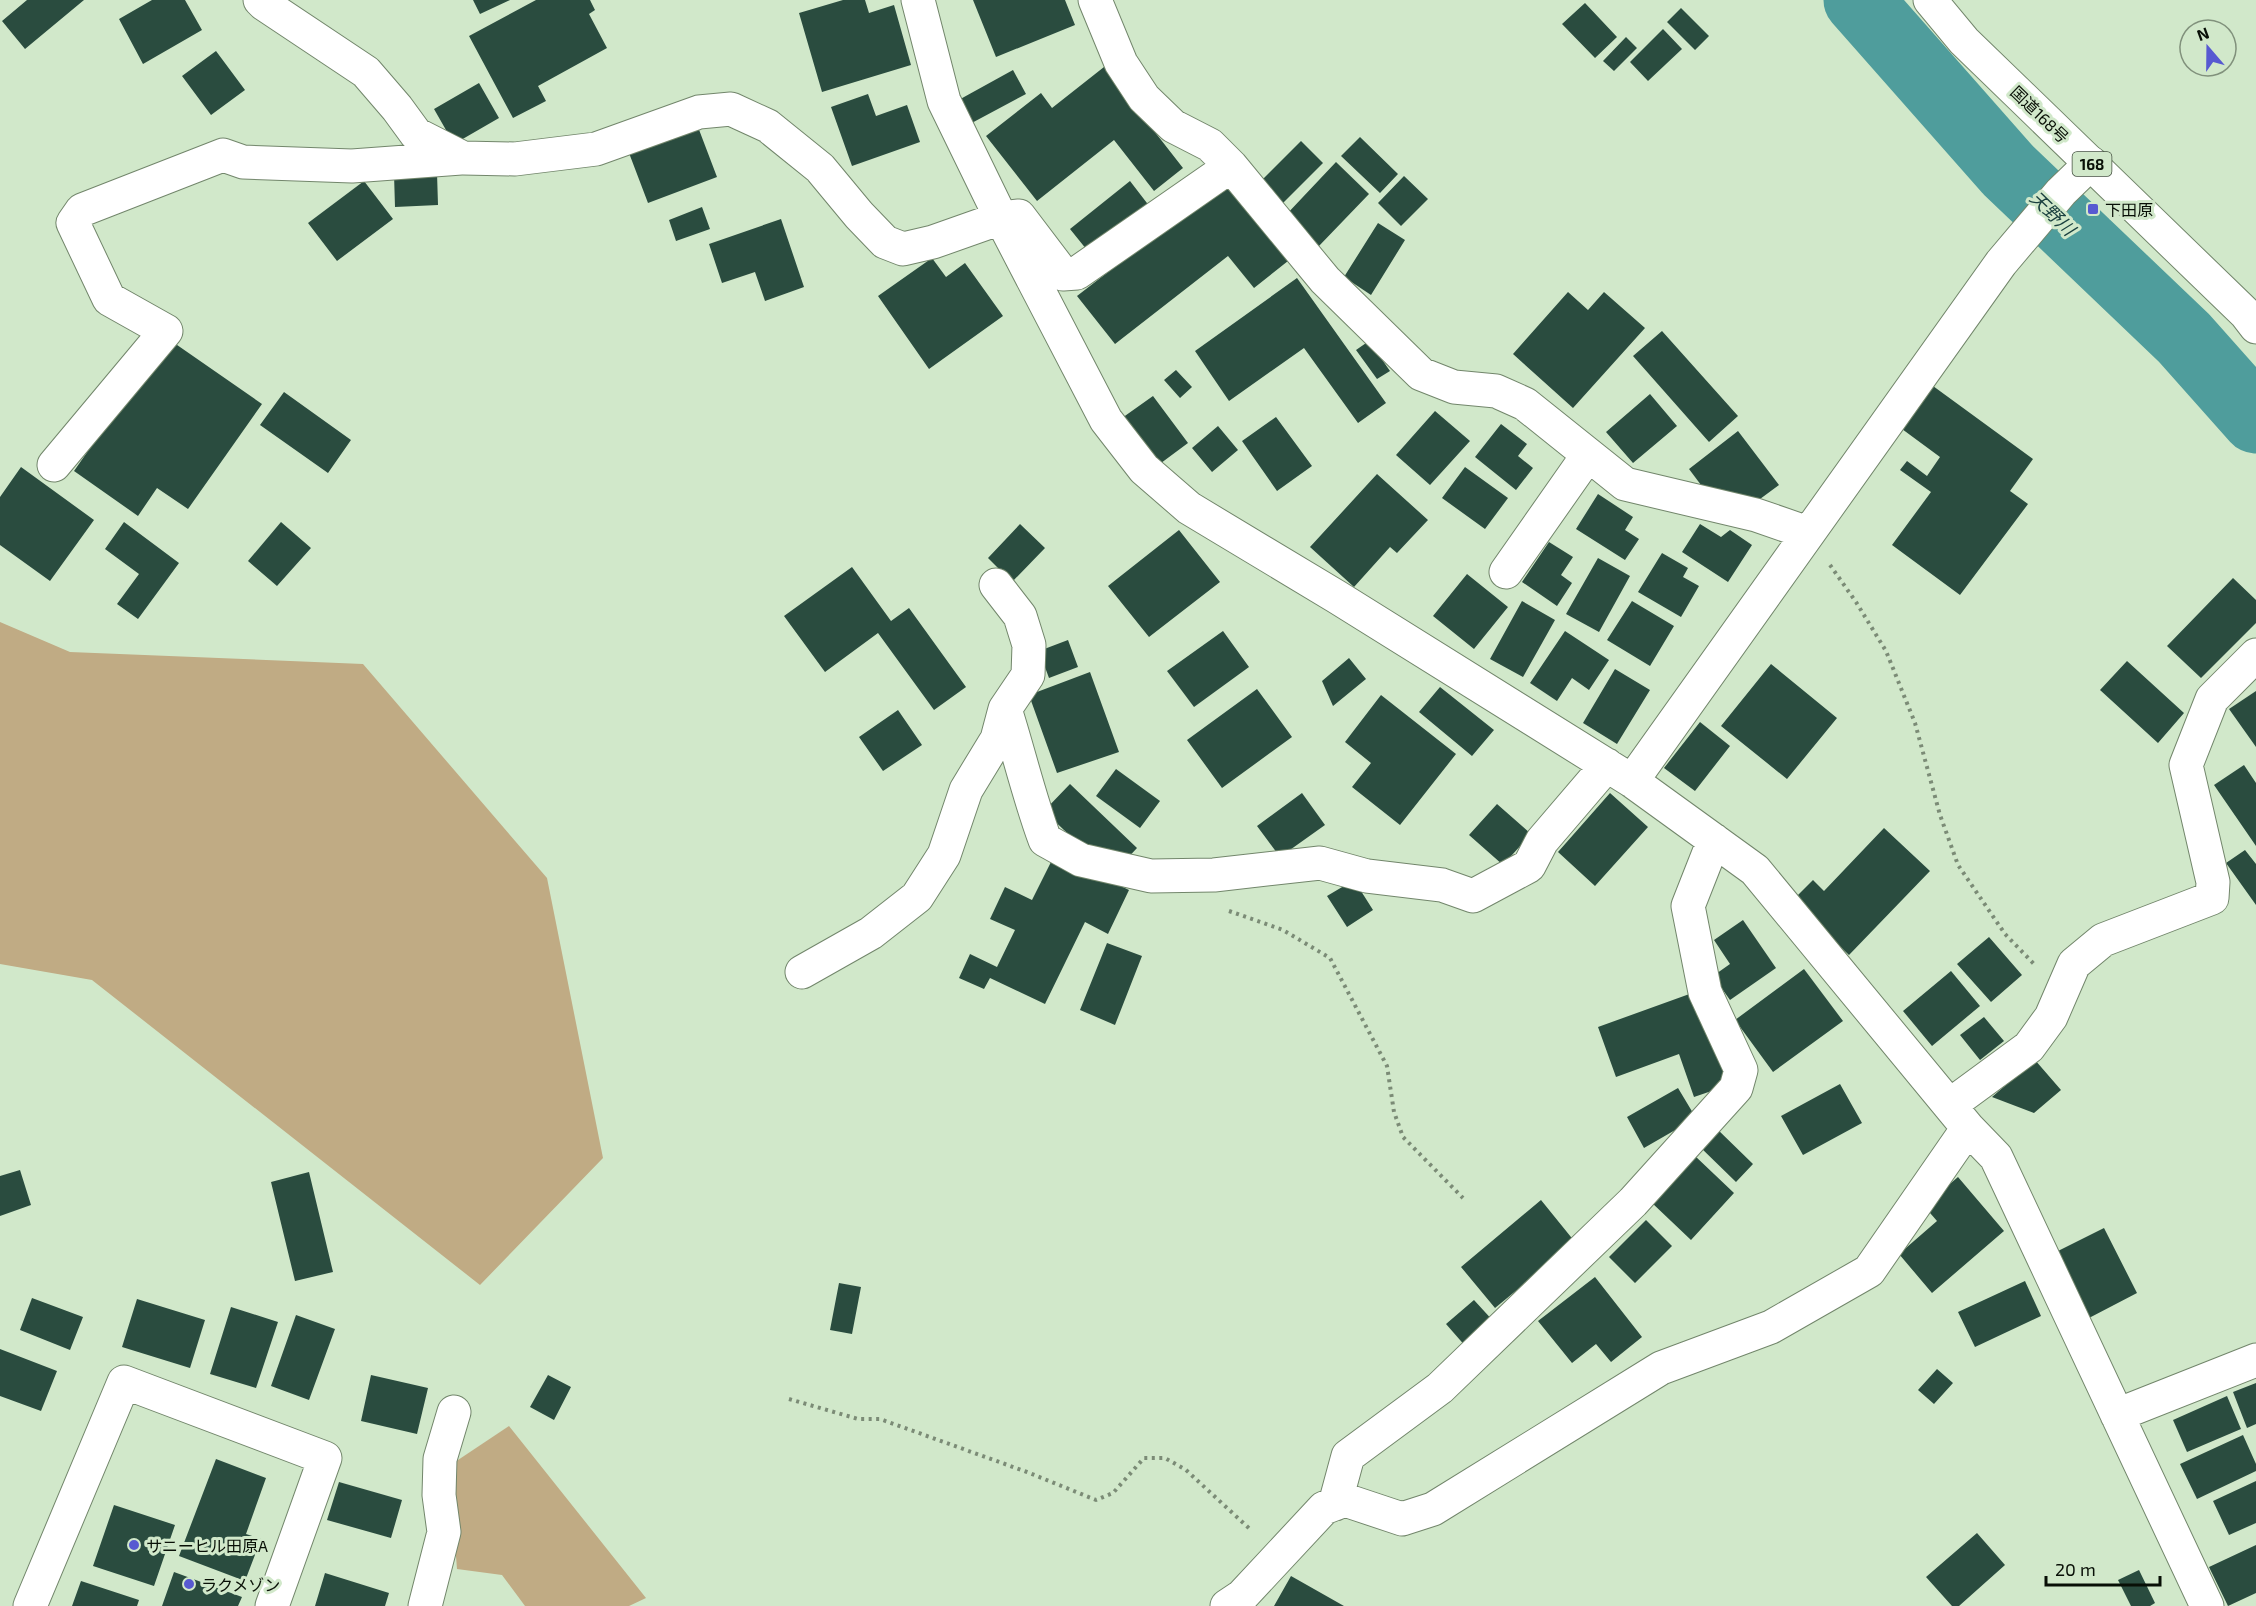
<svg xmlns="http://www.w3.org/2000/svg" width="2256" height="1606" font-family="'Exo 2','Noto Sans JP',sans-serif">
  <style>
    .green { fill: #c0ab84 }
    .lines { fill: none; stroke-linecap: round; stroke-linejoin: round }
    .river { stroke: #4f9d9c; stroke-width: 69 }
    .building { fill: #2a4c3f }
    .minor-casing { stroke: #72866b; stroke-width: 35 }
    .highway-casing { stroke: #72866b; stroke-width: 35 }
    .path { stroke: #7b8b76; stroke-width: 4; stroke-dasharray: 3 4.5; stroke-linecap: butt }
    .minor { stroke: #fff; stroke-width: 33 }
    .highway { stroke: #fff; stroke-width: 33 }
    .poi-dot { fill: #5759d1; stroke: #d1e8ca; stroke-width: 2 }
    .labels { text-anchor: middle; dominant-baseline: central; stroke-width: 6; stroke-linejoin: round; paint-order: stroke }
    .shield { fill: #d1e8ca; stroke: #445041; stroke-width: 1.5 }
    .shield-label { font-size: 15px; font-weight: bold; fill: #080f06 }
    .street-label { font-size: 16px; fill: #080f06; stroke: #d1e8ca }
    .poi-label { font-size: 16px; fill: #080f06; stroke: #d1e8ca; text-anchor: start }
    .water-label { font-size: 18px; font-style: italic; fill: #1a403f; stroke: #d1e8ca }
  </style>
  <rect width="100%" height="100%" fill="#d1e8ca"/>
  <path class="green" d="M0,622L70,652L363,664L547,878L603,1158L480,1285L92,980L0,964Z
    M509,1426L646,1598L629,1606H525L502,1575L457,1569L449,1466Z"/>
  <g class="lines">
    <path class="river" d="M1858,0L2008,170L2184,338L2256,419"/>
  </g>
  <path class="building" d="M27,0H84L25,49L2,21Z
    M152,0H185L202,30L143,64L119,19Z
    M473,0H510L480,14Z
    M536,0H590L595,10L589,14L607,48L538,86L546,101L513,118L469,36Z
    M843,0H865L869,13L894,5L911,65L822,92L799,13Z
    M973,0H1065L1075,25L996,57Z
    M1585,3L1617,37L1595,58L1562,24Z
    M1681,8L1709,36L1695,50L1667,22Z
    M1663,29L1682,49L1648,81L1630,62Z
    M1626,37L1637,48L1614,71L1603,61Z
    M216,51L245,90L211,115L182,76Z
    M1104,67L1183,168L1154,191L1114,140L1037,201L986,136L1041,93L1052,108Z
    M1013,70L1026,94L968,125L955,102Z
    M479,83L499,118L454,144L434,109Z
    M868,94L876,116L907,105L920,142L852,166L831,107Z
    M698,127L717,177L648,203L629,153Z
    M1360,137L1398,174L1380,193L1341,156Z
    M1301,141L1323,163L1278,208L1256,186Z
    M1336,162L1369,194L1318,247L1285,216Z
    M437,173L438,205L395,207L394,174Z
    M1404,176L1428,199L1401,226L1378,203Z
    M364,181L393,219L337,261L308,223Z
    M1130,181L1150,207L1091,255L1070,229Z
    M1226,181L1288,261L1254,288L1228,256L1115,344L1077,296Z
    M702,207L710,229L676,241L669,220Z
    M781,219L804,287L765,301L755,272L722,283L709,244Z
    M1378,223L1405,240L1371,295L1344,277Z
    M932,258L946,277L965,263L1003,316L929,369L878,296Z
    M1297,278L1386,403L1358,423L1304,348L1229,401L1195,351Z
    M1568,292L1588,310L1604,292L1645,328L1573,408L1513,354Z
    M1662,331L1738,416L1709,442L1633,356Z
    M167,338L262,404L188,509L157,488L138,516L74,471Z
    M1369,341L1390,371L1377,379L1356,350Z
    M1176,370L1192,387L1180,398L1164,380Z
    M1933,386L2033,459L2010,491L2028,504L1960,595L1892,545L1931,492L1900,470L1907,461L1927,476L1940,457L1902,429Z
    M284,392L351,440L328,473L260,425Z
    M1650,394L1677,426L1633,463L1606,432Z
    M1153,396L1188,443L1157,466L1122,418Z
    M1435,411L1470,441L1430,485L1396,455Z
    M1276,417L1312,466L1277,491L1242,441Z
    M1501,424L1527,444L1518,456L1533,468L1516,490L1475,457Z
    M1218,426L1238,450L1212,472L1192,448Z
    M1738,431L1779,485L1760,499L1704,489L1689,469Z
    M21,467L94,520L50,581L0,545V497Z
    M1465,467L1508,498L1485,529L1442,498Z
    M1377,474L1428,520L1397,553L1390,547L1354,587L1310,547Z
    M1598,494L1633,517L1625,530L1639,539L1625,560L1576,529Z
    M124,522L179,563L138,619L117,604L139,574L105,549Z
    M281,522L311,548L277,586L248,561Z
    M1020,524L1045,548L1012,582L988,558Z
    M1700,524L1721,537L1730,530L1752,545L1728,582L1682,552Z
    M1179,530L1220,582L1149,637L1108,586Z
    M1549,542L1573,557L1561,575L1572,583L1557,606L1522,582Z
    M1662,553L1688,568L1683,577L1699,586L1681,617L1638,592Z
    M1598,558L1630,576L1599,632L1566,614Z
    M852,567L891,621L909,608L966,687L934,710L878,633L825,672L784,616Z
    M1467,574L1508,607L1474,649L1433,616Z
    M2233,578L2256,600V623L2201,678L2167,646Z
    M1522,601L1555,620L1523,677L1490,659Z
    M1632,601L1674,626L1650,666L1607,640Z
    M1223,631L1249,667L1194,707L1167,671Z
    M1565,631L1609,660L1589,690L1572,678L1557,701L1530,683Z
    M1068,640L1078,667L1049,678L1039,651Z
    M1349,658L1366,679L1333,706L1322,681Z
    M2127,661L2184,713L2158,743L2100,690Z
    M1771,664L1837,718L1787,779L1721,726Z
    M1615,669L1650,690L1617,744L1583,723Z
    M1090,672L1119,752L1057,773L1029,695Z
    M1440,687L1494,730L1472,756L1419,712Z
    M1257,689L1292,737L1222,788L1187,740Z
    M2256,691V747L2229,709Z
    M1381,695L1456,754L1400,825L1352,787L1371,763L1345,742Z
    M898,710L922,745L883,771L859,737Z
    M1700,722L1730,746L1695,791L1664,768Z
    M2244,765L2256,783V846L2214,785Z
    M1116,769L1160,801L1140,828L1096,796Z
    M1070,784L1137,848L1123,863L1084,849L1044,811Z
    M1302,793L1325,825L1280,857L1257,826Z
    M1610,793L1648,827L1595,886L1558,852Z
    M1497,804L1531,834L1503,865L1469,835Z
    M1884,828L1930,871L1849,955L1792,901L1813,880L1824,891Z
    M2245,850L2256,864V905L2226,863Z
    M1055,854L1129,890L1108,934L1085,922L1045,1004L990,978L984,989L959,978L970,954L997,967L1015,930L990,919L1005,887L1032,900Z
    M1354,880L1373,910L1347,927L1327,896Z
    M1743,920L1776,968L1730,1000L1713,976L1730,964L1714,940Z
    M1989,937L2022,975L1991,1002L1957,964Z
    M1107,943L1142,956L1115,1025L1080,1010Z
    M1804,969L1843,1021L1773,1072L1735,1020Z
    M1951,971L1980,1006L1932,1046L1903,1011Z
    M1695,992L1729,1085L1694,1097L1679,1054L1616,1077L1598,1027Z
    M1984,1017L2004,1041L1980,1060L1960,1035Z
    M2035,1060L2061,1090L2034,1113L1992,1097Z
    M1840,1084L1862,1123L1803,1155L1781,1116Z
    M1678,1088L1696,1118L1644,1148L1627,1117Z
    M1715,1127L1753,1164L1736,1182L1698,1145Z
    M1694,1155L1734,1193L1691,1240L1651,1202Z
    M20,1170L31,1205L0,1216V1176Z
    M309,1172L333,1272L295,1281L271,1182Z
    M1958,1177L2004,1231L1932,1293L1899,1254L1937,1221L1924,1206Z
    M1541,1200L1575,1242L1495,1308L1461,1267Z
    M1646,1220L1672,1246L1635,1283L1609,1257Z
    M2104,1228L2137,1293L2089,1318L2056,1252Z
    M1595,1277L1642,1337L1611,1362L1596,1344L1572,1363L1538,1321Z
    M2025,1281L2041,1316L1975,1347L1958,1312Z
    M839,1283L861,1287L852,1334L830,1330Z
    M32,1298L83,1317L70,1350L20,1330Z
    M137,1299L205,1320L190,1368L122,1347Z
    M1474,1300L1495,1323L1467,1348L1446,1324Z
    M231,1307L278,1322L256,1388L210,1374Z
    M296,1315L335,1329L309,1400L271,1386Z
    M0,1349L57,1371L41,1411L0,1396Z
    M1937,1369L1953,1383L1934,1404L1918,1390Z
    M371,1375L428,1388L417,1434L361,1421Z
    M548,1375L571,1387L554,1420L530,1407Z
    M2256,1383V1424L2247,1428L2233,1392Z
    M2227,1396L2241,1429L2187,1452L2173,1420Z
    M2243,1435L2256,1464V1471L2197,1499L2180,1464Z
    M216,1459L266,1478L246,1534L261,1539L245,1581L179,1556Z
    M2256,1481V1523L2229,1535L2213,1501Z
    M339,1482L402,1500L391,1538L327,1520Z
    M114,1505L175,1525L154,1586L93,1566Z
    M1977,1533L2005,1565L1959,1606H1952L1926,1577Z
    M2256,1545V1593L2228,1606L2209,1567Z
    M2139,1570L2155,1603L2150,1606H2131L2118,1580Z
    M174,1572L242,1597L238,1606H162Z
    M325,1573L389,1593L385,1606H315Z
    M1291,1576L1344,1606H1274Z
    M81,1581L139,1600L137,1606H72Z"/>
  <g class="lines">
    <defs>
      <path id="minor" d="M260,0L264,4L366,72L397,108L416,134L463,158L515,159L596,149L699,112L731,109L768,126L820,168L859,215L885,242L903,249L933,242L1001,218L1019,216L1063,274L1077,273L1231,166
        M918,0L944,101L1001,218L1106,420L1144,469L1189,508L1337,597L1632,781L1755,870L1968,1128L1996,1157L2207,1606
        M1095,0L1121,63L1144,98L1173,126L1210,145L1231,166L1325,280L1421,374L1454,387L1496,391L1525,404L1625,484L1756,515L1808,533
        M54,465L166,331L109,299L73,223L82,210L223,155L243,162L352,166L461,158
        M1506,572L1588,455
        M1005,709C1019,753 1029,797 1045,840L1081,860L1151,876L1214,875L1320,863L1367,876L1442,885L1473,896L1529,866L1542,841L1607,765
        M1632,781L2001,263L2061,192L2091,163
        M802,972L871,933L917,897L944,855L966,790L997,739L1005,709L1028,675L1029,645L1020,616L996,585
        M1950,1105L2029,1047L2051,1017L2074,964L2103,940L2212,898L2213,882L2186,765L2212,699L2256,655
        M2117,1415L2256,1360
        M1335,1504L1348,1456L1440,1388L1633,1202L1736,1088L1741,1070L1705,992L1688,906L1714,840
        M30,1606L124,1382L325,1458L272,1606
        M425,1606L444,1532L439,1495L440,1459L454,1412
        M1227,1606L1242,1596L1324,1508L1345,1500L1402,1519L1433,1509L1661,1368L1771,1327L1869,1271L1968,1128"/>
      <path id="highway" d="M1930,0L1964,41L2246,314L2256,327"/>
    </defs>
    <use href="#minor" class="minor-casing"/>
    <use href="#highway" class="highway-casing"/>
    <path class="path" d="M1830,565L1856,602L1886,651L1915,723L1940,815L1958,865L2005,934L2034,964
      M1229,911L1283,930L1330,958L1387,1066L1394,1112L1403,1137L1463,1198
      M789,1399L858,1419H880L1027,1472L1096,1500L1113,1493L1144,1458H1165L1186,1470L1252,1531"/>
    <use href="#minor" class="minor"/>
    <use href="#highway" class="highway"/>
  </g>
  <g class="poi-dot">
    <rect x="2087" y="203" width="12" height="12" rx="3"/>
    <circle cx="134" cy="1545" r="6"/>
    <circle cx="189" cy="1584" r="6"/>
  </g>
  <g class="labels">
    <rect class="shield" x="2072.5" y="152" width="39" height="24" rx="4.5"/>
    <g class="shield-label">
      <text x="2092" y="164">168</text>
    </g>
    <g class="street-label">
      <text transform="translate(2040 114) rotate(44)">国道168号</text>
    </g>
    <g class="poi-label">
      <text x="2105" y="209">下田原</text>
      <text x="146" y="1545">サニーヒル田原A</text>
      <text x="201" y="1584">ラクメゾン</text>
    </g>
    <g class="water-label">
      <text transform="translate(2053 213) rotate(44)">天野川</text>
    </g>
  </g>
  <g transform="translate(2208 48) rotate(340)"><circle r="28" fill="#d1e8ca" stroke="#81917c" stroke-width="1.5"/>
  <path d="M0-4.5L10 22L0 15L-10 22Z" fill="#5759d1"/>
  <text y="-9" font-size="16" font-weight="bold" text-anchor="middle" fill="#080f06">N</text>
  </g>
  <path d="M2046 1576v9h114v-9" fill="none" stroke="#080f06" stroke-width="3"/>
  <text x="2055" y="1576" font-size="18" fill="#080f06" stroke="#d1e8ca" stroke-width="4.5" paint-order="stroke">20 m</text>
</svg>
